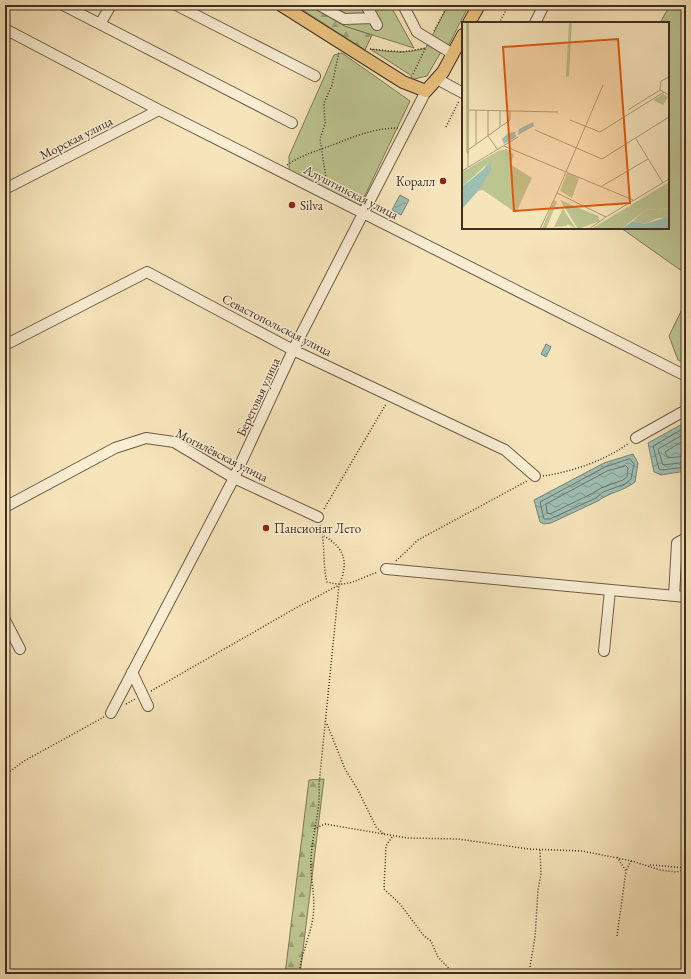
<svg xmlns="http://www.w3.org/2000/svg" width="691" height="979" font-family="'EB Garamond',serif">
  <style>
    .green { fill: #bcc490; stroke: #7e7958 }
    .forest { fill: url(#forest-firs); stroke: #7e7958 }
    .water { fill: url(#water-waves); stroke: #788478 }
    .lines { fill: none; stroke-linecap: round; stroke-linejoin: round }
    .shore { stroke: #6e7669; stroke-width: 1 }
    .minor-casing { stroke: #6e5c46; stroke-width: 12 }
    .major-casing { stroke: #402e1f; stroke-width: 14 }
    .path { stroke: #402e1f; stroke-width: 1.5; stroke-dasharray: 1 2; stroke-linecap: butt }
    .minor { stroke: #f9edd2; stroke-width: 10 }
    .major { stroke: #ebc27d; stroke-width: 12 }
    .poi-dot { fill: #8f2418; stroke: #f9edd2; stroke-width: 1.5 }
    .labels { text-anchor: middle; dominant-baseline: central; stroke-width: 3; stroke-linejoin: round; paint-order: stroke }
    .street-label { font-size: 13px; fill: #402e1f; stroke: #f9edd2 }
    .poi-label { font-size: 13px; fill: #402e1f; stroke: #f9edd2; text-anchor: start }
    .inset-road { fill: none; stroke: #ad9b7c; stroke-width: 1 }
    .view { fill: #e0570d; fill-opacity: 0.15; stroke: #e0570d; stroke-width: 2 }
    .inset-edge { fill: none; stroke: #402e1f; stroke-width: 2 }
  </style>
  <defs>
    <pattern id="forest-firs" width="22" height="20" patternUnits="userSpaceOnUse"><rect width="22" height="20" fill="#bcc490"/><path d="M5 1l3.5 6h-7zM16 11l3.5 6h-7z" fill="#9aa075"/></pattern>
    <pattern id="water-waves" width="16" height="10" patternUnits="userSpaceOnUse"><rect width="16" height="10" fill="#9dbeb3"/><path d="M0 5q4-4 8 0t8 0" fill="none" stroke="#819b91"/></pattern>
  </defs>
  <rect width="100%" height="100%" fill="#f6e4ba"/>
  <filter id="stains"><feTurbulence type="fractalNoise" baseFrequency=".005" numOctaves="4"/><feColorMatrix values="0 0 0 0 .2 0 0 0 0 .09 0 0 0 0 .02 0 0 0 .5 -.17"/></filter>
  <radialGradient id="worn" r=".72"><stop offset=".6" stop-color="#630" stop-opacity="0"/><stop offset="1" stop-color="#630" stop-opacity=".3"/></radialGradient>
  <path class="green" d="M310,5H390L414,48L344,26Z
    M448,5H469L446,50L430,40Z
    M670,5H686V274L621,228H668V23H660Z
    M427,45L441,52L427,76L410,80L412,76L370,49C390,52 407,54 426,48Z
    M342,53L410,101L360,206L289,172V156L334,55Z
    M686,301V364L678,360L669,336Z"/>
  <path class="forest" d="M295,5H310L344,26L372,35L365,50Z
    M324,779L300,974H285L309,780Z"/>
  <path class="water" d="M400,195L409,200L401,215L392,210Z
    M546,344L551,347L546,357L541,354Z
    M686,422V471L661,475L654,472L648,443Z
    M633,454L638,463L635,482C624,491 610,492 598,501L551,523L544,524L540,522L534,500L604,463Z"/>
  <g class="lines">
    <path class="shore" d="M686,427L653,446L659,469L662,470L686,467
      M686,433L658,449L663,465L686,462
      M686,439L665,452L668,458L686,456
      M630,459L634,464L631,479L625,484L603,492L596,498L550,519H544L540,502L605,467Z
      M626,466L628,468L627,477L623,480L601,488L593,493L550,514L547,513L546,504L607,471Z"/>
    <defs>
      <path id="minor" d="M63,5L292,123
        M176,5L315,76
        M319,5L344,19L373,18
        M366,5L377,25
        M403,5L417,32L453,54
        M535,23L544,5
        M100,24L111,5
        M5,29L159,110L686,376
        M437,79L463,93
        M5,189L159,110
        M5,345L147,272L293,350L505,450L535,476
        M636,438L686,410
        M5,507L115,448L146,438L174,442L234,478L318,517
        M386,569L686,597
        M674,596L677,543L686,538
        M5,620L20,649
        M604,651L610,590
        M132,672L148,706
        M111,713L234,478L293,350L426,91"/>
      <path id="major" d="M281,5L403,82L426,91L443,72L463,35
        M469,23L479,5"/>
    </defs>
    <use href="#minor" class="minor-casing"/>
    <use href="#major" class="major-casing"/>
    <path class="path" d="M499,23L509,5
      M434,31L448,5
      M370,49L402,52L426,48
      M413,74L426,47
      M446,127L459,101
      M287,165C303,154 320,150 338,143C357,135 377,128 398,128
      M327,185L320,139L325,124L324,103L332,85L339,52
      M682,365L686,358
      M543,476C572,472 606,460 629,443
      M324,509L386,404
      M320,525C326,544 322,563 327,582C349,588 357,579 378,572
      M396,561L418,540L527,481
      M151,691L294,609L339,585
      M681,694H686
      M126,704L135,699
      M327,724L345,769L358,790L376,827L385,835
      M5,775L24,761L104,717
      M314,829L325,824L407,838L458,839L529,849L582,851L632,861L660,870L676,872L686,870
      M392,837L386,846L384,889L400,904L424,936L431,941L438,957L454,974
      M617,857L626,871L631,861
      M650,865L686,868
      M617,936L626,871
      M530,967L535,937L538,890L541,874L540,850
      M299,974C301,954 310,937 313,917C316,897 310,878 311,859C312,834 321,810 319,785L339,585C349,563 345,548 324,536"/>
    <use href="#minor" class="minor"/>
    <use href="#major" class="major"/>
  </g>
  <g class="poi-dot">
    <circle cx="443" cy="181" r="4"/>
    <circle cx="292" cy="205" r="4"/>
    <circle cx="266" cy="528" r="4"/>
  </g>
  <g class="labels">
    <g class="street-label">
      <text transform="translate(76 138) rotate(-27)">Морская улица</text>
      <text transform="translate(351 192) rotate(27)">Алуштинская улица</text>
      <text transform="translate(277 325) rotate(27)">Севастопольская улица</text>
      <text transform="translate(258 397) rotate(-65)">Береговая улица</text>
      <text transform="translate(222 455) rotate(27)">Могилёвская улица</text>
    </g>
    <g class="poi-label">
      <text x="435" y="181" text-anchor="end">Коралл</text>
      <text x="300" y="205">Silva</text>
      <text x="274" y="528">Пансионат Лето</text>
    </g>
  </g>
  <g transform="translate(462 22)">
    <rect width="207" height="207" fill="#f6e4ba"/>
    <path d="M201,72L206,75L201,83L191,78ZM45,127L52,133L48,142L70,156L54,191L21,168L16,169L24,143L0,165V150L36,129ZM105,151L117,156L110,176L98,169ZM207,160V186L183,188L159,207H129ZM92,178L95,180L84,207H80ZM98,178L136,194L138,199L116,207Z" fill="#bcc490"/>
    <path d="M4,0H7V133L4,130ZM107,0H110L107,54L104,55ZM101,186L105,193L114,207L106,202L104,204L92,205Z" fill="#bcc490"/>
    <path d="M207,186V196H196L182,202L171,199L183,188Z" fill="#bcc490"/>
    <path d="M71,100L72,104L56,113L57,107ZM53,110L54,115L42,122L40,117L46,111ZM29,141V148L16,169L0,187V165ZM206,195L207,207H159L171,199L182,202Z" fill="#9dbeb3"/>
    <path class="inset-road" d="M6,0V145M198,68L199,59L207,55M6,88L96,90M14,88V122M166,88L198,68L207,73M26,89V114L36,128M38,89V105M108,98L138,110L202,70M73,108L140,137L207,95M174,117L201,161M42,124L171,178M6,128L48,98V89M0,149L56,115M140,164L186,137M95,171L141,63M78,207L95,171L144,195L207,157M127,207L144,195"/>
    <path class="view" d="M156,17L168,181L52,189L41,25Z"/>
    <rect width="207" height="207" class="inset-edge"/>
  </g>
  <rect width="691" height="979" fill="none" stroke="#f6e4ba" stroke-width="20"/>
  <rect x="6" y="6" width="679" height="967" fill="none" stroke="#402e1f" stroke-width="2"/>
  <rect x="10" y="10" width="671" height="959" fill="none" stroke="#402e1f"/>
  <rect width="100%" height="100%" filter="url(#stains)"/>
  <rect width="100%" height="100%" fill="url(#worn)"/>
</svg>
